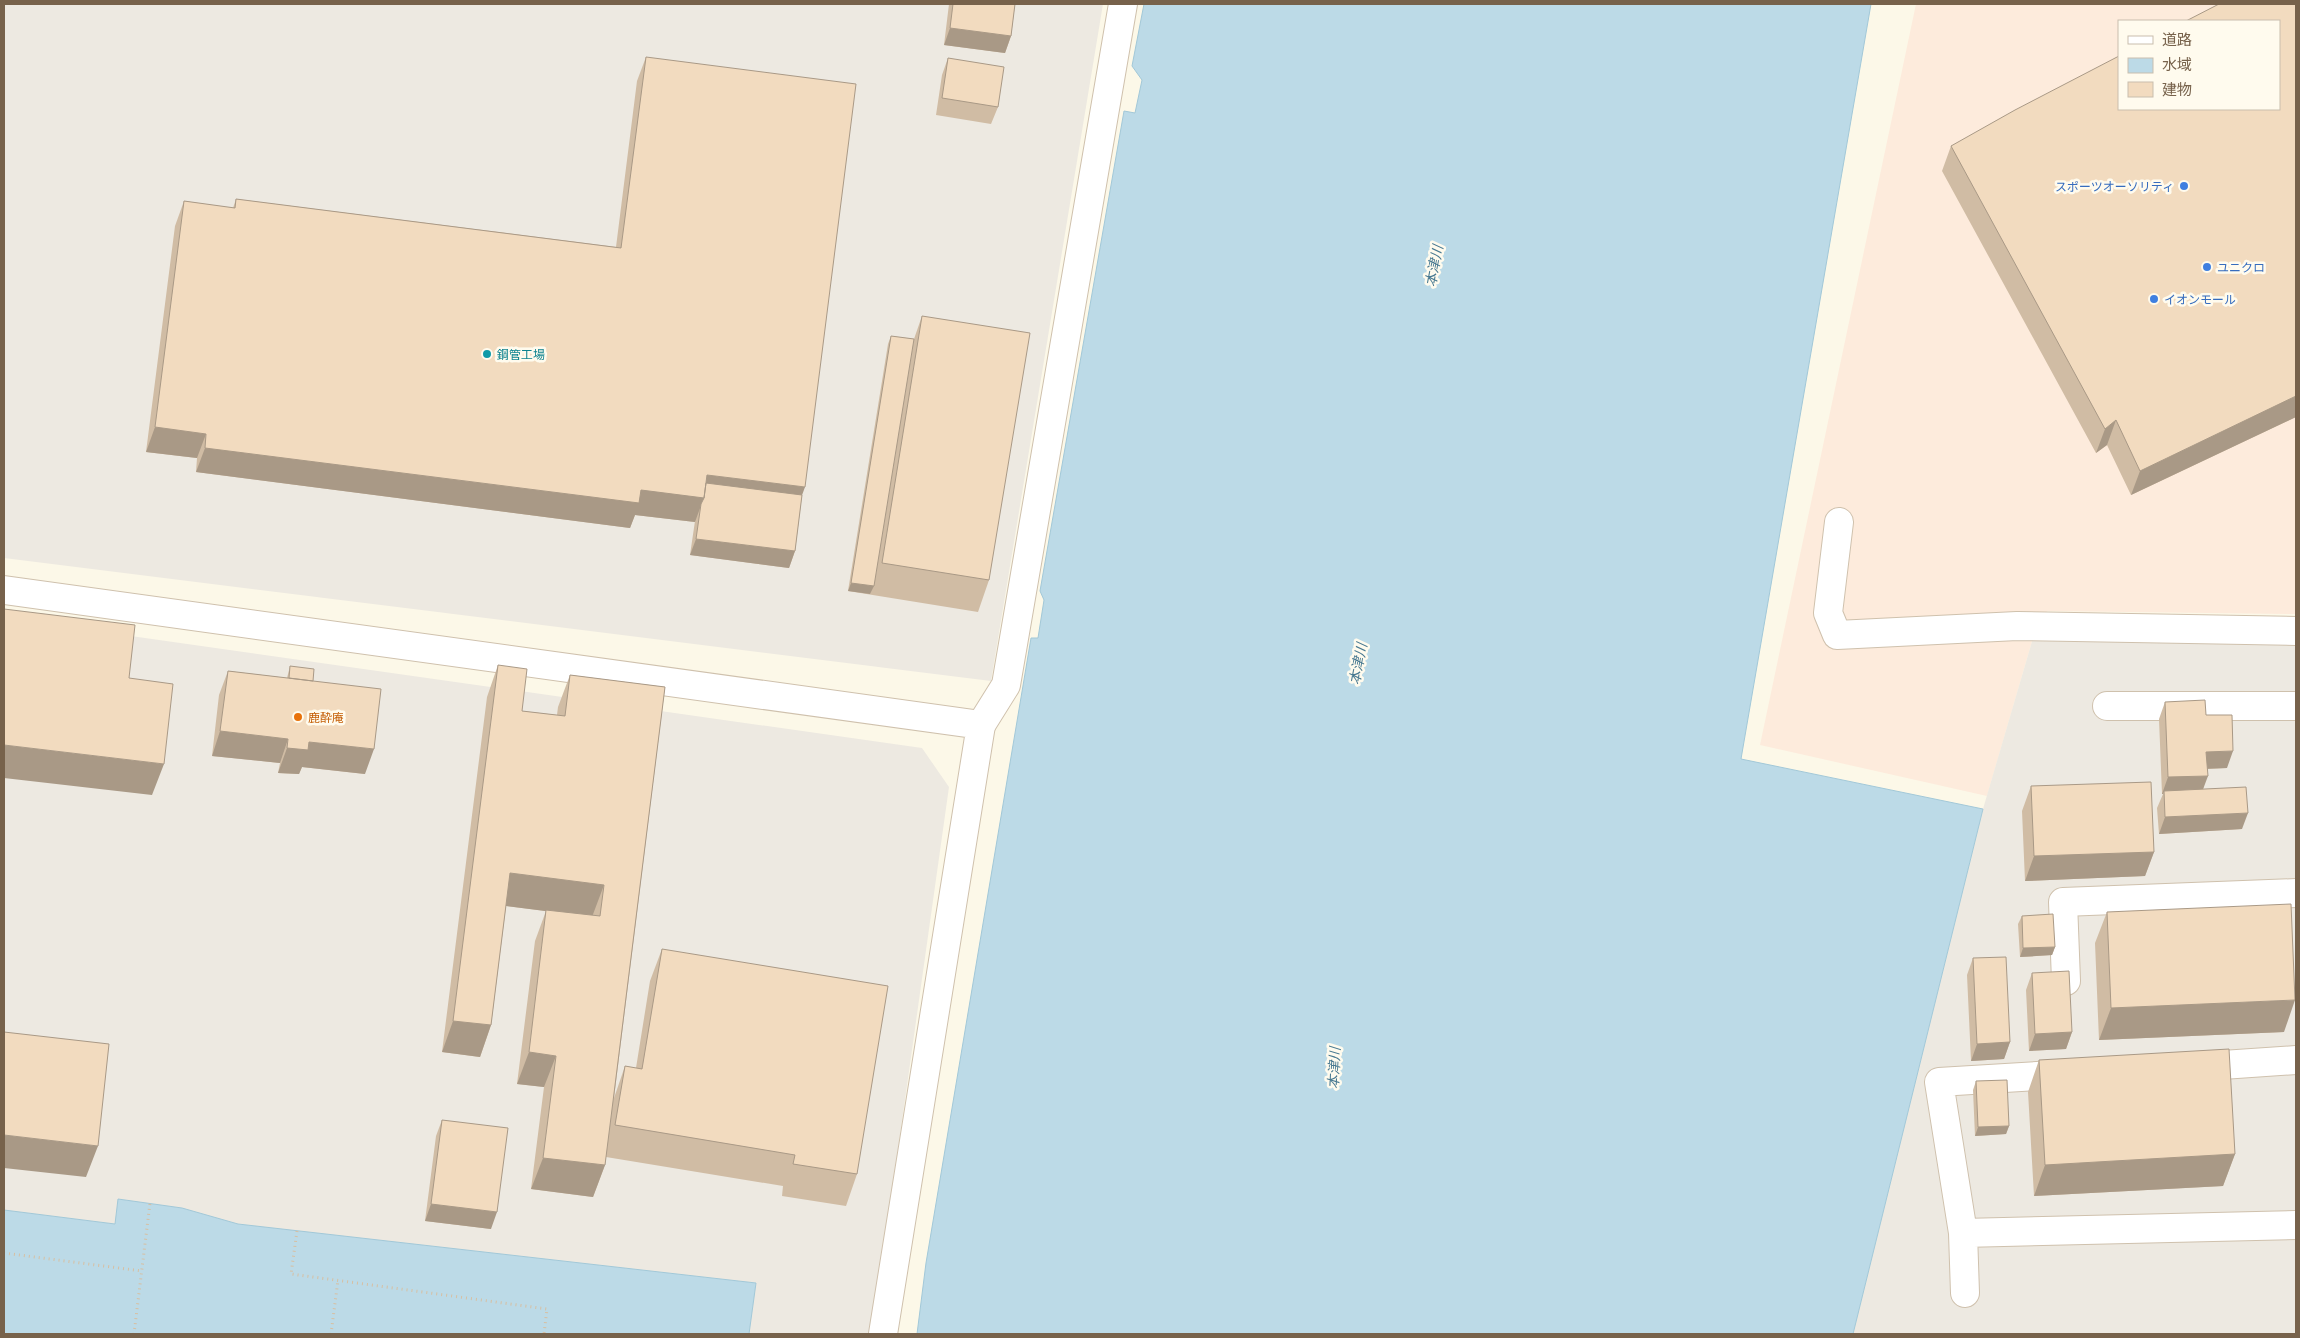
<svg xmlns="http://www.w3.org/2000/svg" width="2300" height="1338" font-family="'PT Sans','Noto Sans JP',sans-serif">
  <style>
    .commercial { fill: #fdebdc; fill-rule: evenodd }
    .industrial { fill: #ede9e1 }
    .water { fill: #bcdae7; stroke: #a2c8d8 }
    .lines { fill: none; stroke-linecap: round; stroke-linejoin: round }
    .minor-casing { stroke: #cfc1ad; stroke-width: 30 }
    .tertiary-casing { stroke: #cfc1ad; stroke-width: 30 }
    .path { stroke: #d7bfa2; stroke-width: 3; stroke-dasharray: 1 4; stroke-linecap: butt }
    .minor { stroke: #fff; stroke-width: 28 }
    .tertiary { stroke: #fff; stroke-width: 28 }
    .wall { fill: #d0bca4 }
    .shaded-wall { fill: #a99986 }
    .building { fill: #f2dbbf; stroke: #a99986 }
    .shop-dot { fill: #3f7fe0; stroke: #fffbee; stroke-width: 2 }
    .culture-dot { fill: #0f9aa8; stroke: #fffbee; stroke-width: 2 }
    .food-dot { fill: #e8710a; stroke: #fffbee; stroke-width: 2 }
    .labels { text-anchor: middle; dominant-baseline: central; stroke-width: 5; stroke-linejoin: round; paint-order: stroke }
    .shop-label { font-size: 12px; fill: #366cbe; stroke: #fffbee; text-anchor: start }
    .culture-label { font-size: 12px; fill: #0d838f; stroke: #fffbee; text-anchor: start }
    .food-label { font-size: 12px; fill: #c56008; stroke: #fffbee; text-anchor: start }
    .water-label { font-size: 14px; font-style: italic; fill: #487991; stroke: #fffbee }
  </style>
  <rect width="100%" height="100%" fill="#fcf8e8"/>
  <path class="commercial" d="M1916,4H2296V614L2047,611L2033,638L1987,796L1760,745ZM2119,21H2279V109H2119Z"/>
  <path class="industrial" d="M4,4H1103L991,681L4,558Z
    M4,618L922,748L949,787L872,1334H749L756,1283L238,1224L182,1208L118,1199L116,1224L4,1210Z
    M2033,638L2296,643V1334H1853L1983,809Z"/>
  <path class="water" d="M1144,4H1871L1741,759L1983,809L1853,1334H917L926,1263L1031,638H1038L1044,600L1040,591L1124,111L1135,113L1142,80L1132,66Z
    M118,1199L182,1208L238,1224L756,1283L749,1334H4V1210L115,1224Z"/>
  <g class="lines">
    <defs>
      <path id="minor" d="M1839,522L1828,613L1837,635L2017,626L2296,631
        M2107,706H2296
        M981,725L1006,685L1123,4
        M2066,981L2063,902L2296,893
        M2193,1067L2296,1060
        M1963,1233L2296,1225
        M1965,1293L1963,1233L1939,1082L2070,1074"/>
      <path id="tertiary" d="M4,590L981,725L883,1334"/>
    </defs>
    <use href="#minor" class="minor-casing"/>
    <use href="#tertiary" class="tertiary-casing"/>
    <path class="path" d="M297,1231L291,1274L547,1309L544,1334
      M4,1253L142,1271
      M134,1334L150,1203
      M331,1334L338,1280"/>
    <use href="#minor" class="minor"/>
    <use href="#tertiary" class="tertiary"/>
  </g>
  <path class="wall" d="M949,4H1015L1011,36L1005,53L944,45Z
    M2296,4V417L2131,495L2107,445L2096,453L1942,171L1951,146Z
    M646,57L802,495L795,551L789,568L690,555L695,521V522L635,515L630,528L196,472L197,458L146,452L175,226L184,201L233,208L236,199L616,247L637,81Z
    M948,58L998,107L991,124L936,115L942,75Z
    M922,316L989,580L978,612L848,591L888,344L891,336L914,339Z
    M498,665L522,711L557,715L558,707L570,675L665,687L614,1098L625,1066L636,1068L650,981L662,949L857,1174L846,1206L782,1196L783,1186L606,1157L605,1165L593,1197L531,1189L544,1087L517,1084L535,941L546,911L506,906L491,1025L480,1057L442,1052L487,697Z
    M290,666L313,681L365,774L302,767L299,774L278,773L280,763L212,756L219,695L228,671L287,678Z
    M2165,702L2206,715L2227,768L2207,769L2203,789L2242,829L2159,834L2157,808L2163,794H2162L2159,719Z
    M2031,786L2154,852L2145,876L2025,881L2022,811Z
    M2107,912L2284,1032L2099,1040L2095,943Z
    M2022,916L2055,947L2052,955L2020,957L2018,924Z
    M1973,958L2010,1042L2004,1059L1971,1061L1967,975Z
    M2032,973L2072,1032L2066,1049L2029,1051L2026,990Z
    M2039,1060L2235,1154L2223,1186L2034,1196L2028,1092Z
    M1976,1081L2009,1126L2006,1134L1975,1136L1973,1090Z
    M442,1120L491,1229L425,1221L436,1136Z"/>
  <path class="shaded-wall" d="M950,28L1011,36L1005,53L944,45Z
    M2296,396V417L2131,495L2140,471Z
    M2116,420L2107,445L2096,453L2105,429Z
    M155,427L206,434L197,458L146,452Z
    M205,448L641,490L707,475L805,487L796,512L703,500L695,522L635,515L630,528L196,472Z
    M696,539L795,551L789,568L690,555Z
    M851,583L874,586L870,594L848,591Z
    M220,731L288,739L280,763L212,756Z
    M309,742L374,749L365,774L302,767L299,774L278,773L287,748Z
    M4,745L164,764L152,795L4,778Z
    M2233,751L2227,768L2200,769L2206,752Z
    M2208,776L2202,792L2164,791L2163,794H2162L2168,777Z
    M2248,813L2242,829L2159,834L2165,817Z
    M2154,852L2145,876L2025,881L2034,856Z
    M510,873L604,885L592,917L499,905Z
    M2055,947L2052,955L2020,957L2023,948Z
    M2295,1000L2284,1032L2099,1040L2111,1008Z
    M453,1021L491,1025L480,1057L442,1052Z
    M2072,1032L2066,1049L2029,1051L2035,1034Z
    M2010,1042L2004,1059L1971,1061L1977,1044Z
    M529,1052L556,1056L544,1087L517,1084Z
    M2009,1126L2006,1134L1975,1136L1978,1127Z
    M4,1135L98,1146L86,1177L4,1168Z
    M2235,1154L2223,1186L2034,1196L2045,1165Z
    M543,1158L605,1165L593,1197L531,1189Z
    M431,1204L497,1212L491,1229L425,1221Z"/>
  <path class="building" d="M953,4H1015L1011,36L950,28Z
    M2219,4H2296V396L2140,471L2116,420L2105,429L1951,146L2015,110L2119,56V109H2279V21H2186Z
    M646,57L856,84L805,487L707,475L704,498L641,490L639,503L205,448L206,434L155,427L184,201L235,208L236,199L621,248Z
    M948,58L1004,67L998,107L942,98Z
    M922,316L1030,333L989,580L882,563Z
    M891,336L914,339L874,586L851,583Z
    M706,483L802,495L795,551L696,539L701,504L704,498Z
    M4,609L135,625L129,678L173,684L164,764L4,745Z
    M498,665L527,669L522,711L565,716L570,675L665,687L605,1165L543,1158L556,1056L529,1052L546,910L600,916L604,885L510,873L491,1025L453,1021Z
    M290,666L314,669L313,681L289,678Z
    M228,671L381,689L374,749L309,742L308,750L287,748L288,739L220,731Z
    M2205,700L2206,715H2232L2233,751L2206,752L2208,776L2168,777L2165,702Z
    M2151,782L2154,852L2034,856L2031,786Z
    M2246,787L2248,813L2165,817L2164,791Z
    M2291,904L2295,1000L2111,1008L2107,912Z
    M2053,914L2055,947L2023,948L2022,916Z
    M662,949L888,986L857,1174L793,1164L795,1155L615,1125L625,1066L642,1069Z
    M2006,957L2010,1042L1977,1044L1973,958Z
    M2069,971L2072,1032L2035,1034L2032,973Z
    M4,1032L109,1044L98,1146L4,1135Z
    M2229,1049L2235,1154L2045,1165L2039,1060Z
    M2007,1080L2009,1126L1978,1127L1976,1081Z
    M442,1120L508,1128L497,1212L431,1204Z"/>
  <g class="shop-dot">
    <circle cx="2184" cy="186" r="5"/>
    <circle cx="2207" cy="267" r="5"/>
    <circle cx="2154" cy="299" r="5"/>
  </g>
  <circle class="culture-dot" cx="487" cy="354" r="5"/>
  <circle class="food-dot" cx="298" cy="717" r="5"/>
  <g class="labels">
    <g class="shop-label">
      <text x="2174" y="186" text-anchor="end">スポーツオーソリティ</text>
      <text x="2217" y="267">ユニクロ</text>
      <text x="2164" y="299">イオンモール</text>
    </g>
    <g class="culture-label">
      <text x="497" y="354">鋼管工場</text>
    </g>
    <g class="food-label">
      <text x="308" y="717">鹿酔庵</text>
    </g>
    <g class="water-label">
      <text transform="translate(1434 266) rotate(-79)">本津川</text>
      <text transform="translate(1358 664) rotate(-79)">本津川</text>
      <text transform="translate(1334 1068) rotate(-87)">本津川</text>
    </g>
  </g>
  <rect width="2300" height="1338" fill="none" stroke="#77624b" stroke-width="10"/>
  <rect x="2118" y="20" width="162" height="90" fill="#fffbee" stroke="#c9bead"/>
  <rect x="2128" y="36" width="25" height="8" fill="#ffffff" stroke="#c9bead"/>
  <text x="2162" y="45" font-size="15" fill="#77624b">道路</text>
  <rect x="2128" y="58" width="25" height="15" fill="#bcdae7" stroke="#c9bead"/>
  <text x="2162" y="70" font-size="15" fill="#77624b">水域</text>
  <rect x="2128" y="82" width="25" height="15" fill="#f2dbbf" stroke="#c9bead"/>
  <text x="2162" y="95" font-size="15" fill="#77624b">建物</text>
</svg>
